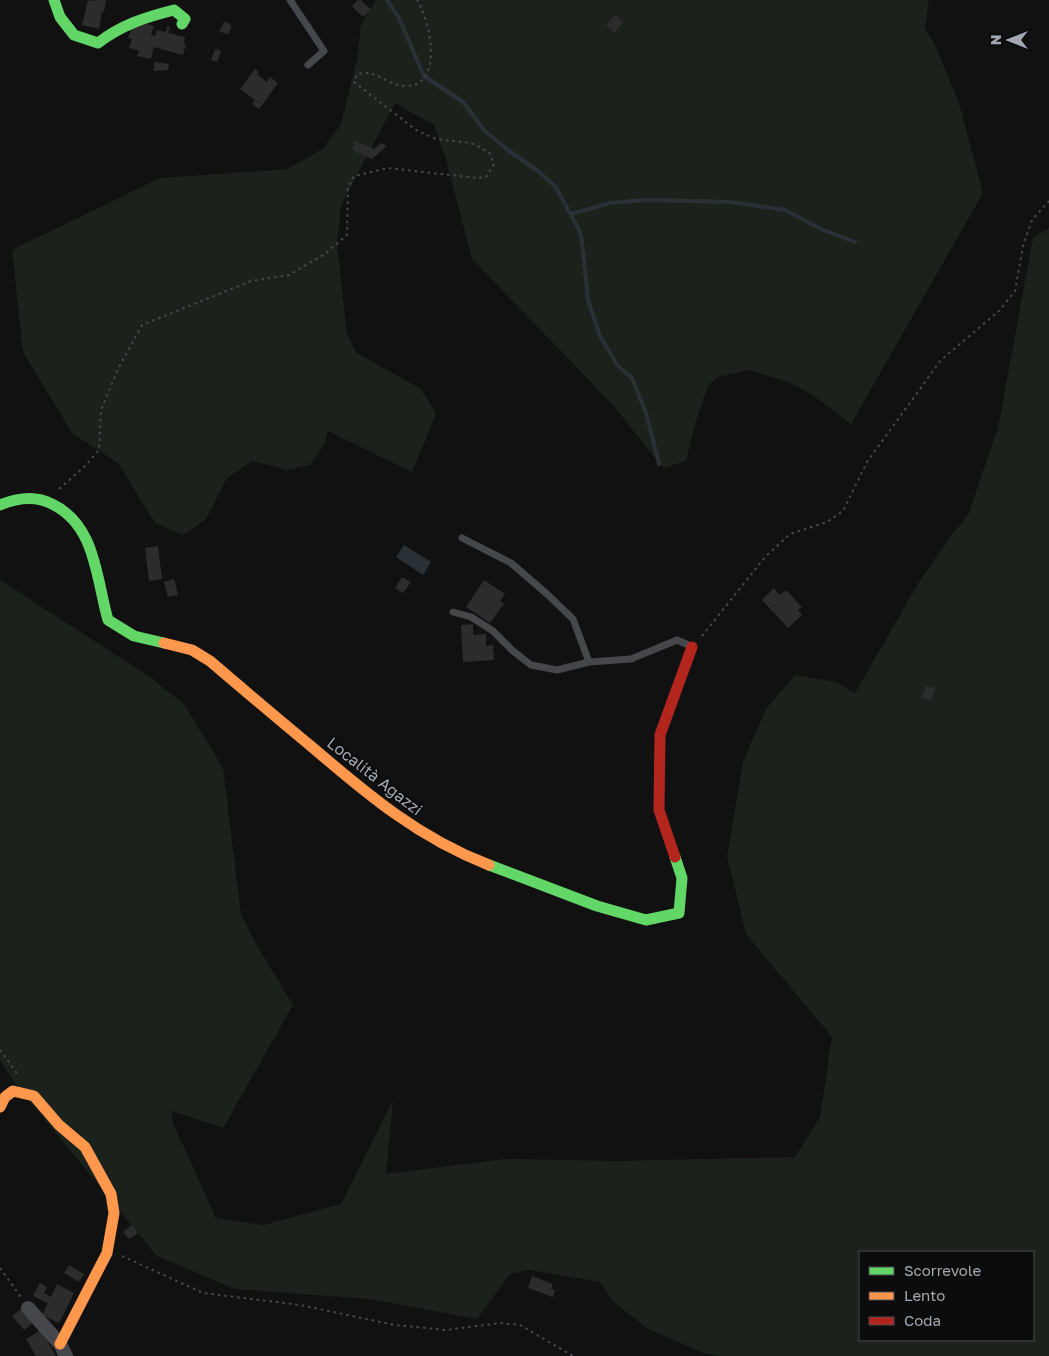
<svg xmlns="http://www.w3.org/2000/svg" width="1049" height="1356" font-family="'Golos Text',sans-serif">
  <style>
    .green { fill: #1b221c; fill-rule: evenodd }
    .water { fill: #293136 }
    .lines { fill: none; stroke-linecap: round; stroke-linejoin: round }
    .stream { stroke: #293136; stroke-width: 4 }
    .building { fill: #2c2c2d }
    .path { stroke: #47494c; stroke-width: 2; stroke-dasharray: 2.5 4; stroke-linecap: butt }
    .lane { stroke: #46474a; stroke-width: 7 }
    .street { stroke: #46474a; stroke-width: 14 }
    .fast { stroke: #63d668; stroke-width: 11 }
    .slow { stroke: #ff974d; stroke-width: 11 }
    .jam { stroke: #b3261e; stroke-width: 11 }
    .labels { text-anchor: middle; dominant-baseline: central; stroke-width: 4.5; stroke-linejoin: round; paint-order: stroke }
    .street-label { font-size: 16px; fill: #a3a9b2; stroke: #0c0c0d }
  </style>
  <rect width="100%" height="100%" fill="#111112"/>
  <path class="green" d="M376,0H929L925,28L935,45L959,103L983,193L851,424L814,396L789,382L748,370L718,377L708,386L695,424L686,461L663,468L613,405L472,259L445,156L434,125L395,103L341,205L337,243L347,335L357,353L421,389L436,414L412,472L328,431L324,444L310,465L287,470L252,461L226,479L206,519L183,535L155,523L118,463L72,433L23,352L12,250L160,178L287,169L323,149L341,124L357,60L361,24Z
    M1049,228V1356H720L704,1353L646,1328L614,1302L600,1282L530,1270L510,1274L477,1319L370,1299L235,1289L157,1256L14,1082L0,1060V580L150,677L184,704L223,768L241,914L256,944L293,1005L223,1128L172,1111V1121L216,1218L263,1225L341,1204L393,1100L386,1174L504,1159L617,1161L795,1157L820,1117L832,1037L746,934L727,856L743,762L766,709L795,675L836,682L855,693L919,582L950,537L968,515L998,428L1033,238ZM860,1252H1033V1340H860Z"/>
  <path class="water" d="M404,545L431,562L423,575L396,557Z"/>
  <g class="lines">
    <path class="stream" d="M387,0L399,18L424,76L463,102L485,131L509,151L538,171L556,187L579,230L582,241L588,300L600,336L617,365L632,378L646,413L659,464
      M571,214L610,203L646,200L731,202L785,210L821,229L855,242"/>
  </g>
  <path class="building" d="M88,0L97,1V0H106L104,12H102L99,29L82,25Z
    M358,0H361L371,10L363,17L352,6Z
    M615,15L623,22L615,33L606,25Z
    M225,21L232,26L228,34L219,31Z
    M146,24L154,26L151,35L155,36L157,30L166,32L167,26L170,27L168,33L185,37L184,43L186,44L183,55L154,47L151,59L137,56L139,51L129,48L132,39L128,38L131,29Z
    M215,49L221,51L217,62L211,60Z
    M154,62L169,64L168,70L154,71Z
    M255,69L259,72L257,74L267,82L270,77L278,83L259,109L252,104L255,100L240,89Z
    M355,141L374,149L381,143L387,146L372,159L352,150Z
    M158,546L162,579L149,581L145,548Z
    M402,577L411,582L403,593L395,588Z
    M174,579L178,595L168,597L164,582Z
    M484,580L505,594L500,601L504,604L490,623L466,607Z
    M774,588L780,595L786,590L802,607L798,610L802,615L788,628L762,600Z
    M473,624V635L486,634V646L493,645L494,660L463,662L461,625Z
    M925,686L935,688L931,701L922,698Z
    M132,1225L138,1233L129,1239L123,1232Z
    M69,1265L84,1274L79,1282L64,1273Z
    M532,1276L553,1284L551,1289L555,1290L553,1297L528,1288Z
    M40,1283L47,1287L44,1293L51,1297L57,1284L74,1293L59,1323L42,1315L48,1303L33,1296Z
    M22,1308L33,1323L24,1330L12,1316Z
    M41,1330L56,1356H36L26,1339Z"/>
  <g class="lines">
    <path class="path" d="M59,489L84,467L99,450L101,410L118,369L142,325L251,281L289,275L325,254L347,235L348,188L354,176L388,168L477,178L486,177L494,164L489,152L471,143L436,139L416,130L354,82L357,74C361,73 366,73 369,73C382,76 392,86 405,86C445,87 430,20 417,0
      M702,636L765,557L790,534L827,522L843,511L867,462L941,360L999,311L1015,291L1023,246L1032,220L1049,201
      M0,1050L19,1076
      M122,1256L203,1293L300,1305L395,1325L446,1330L501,1323L520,1325L573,1356
      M0,1268L21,1297"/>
    <path class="lane" d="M290,0L324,51L308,65
      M462,538L511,563L547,594L573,619L589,662
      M453,612L471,617L493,631L513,651L531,665L557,670L589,662L631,659L677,640L691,646"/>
    <path class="street" d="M28,1308L60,1344L66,1356"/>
    <path class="fast" d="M54,0L60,17L74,35L98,43C121,25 146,17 174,10L185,19L182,24
      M0,505C17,498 35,495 52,504C96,525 96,578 108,620L134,636L164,643
      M489,865L597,906L646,920L679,913L682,878L675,857"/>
    <path class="slow" d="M164,643L192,650L210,661C244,690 278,719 312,747C368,795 419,838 489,865
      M0,1107L5,1097L13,1091L34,1096L59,1125L85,1147L111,1194L114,1213L107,1253L60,1344"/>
    <path class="jam" d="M675,857L659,810L660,735L692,647"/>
  </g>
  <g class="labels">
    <g class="street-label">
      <text transform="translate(375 776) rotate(38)">Località Agazzi</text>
    </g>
  </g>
  <rect x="859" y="1251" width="175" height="90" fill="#0c0c0d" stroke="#484b4f"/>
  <rect x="869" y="1267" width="25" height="8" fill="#63d668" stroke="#484b4f"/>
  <text x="904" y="1276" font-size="15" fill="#a3a9b2">Scorrevole</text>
  <rect x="869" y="1292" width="25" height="8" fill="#ff974d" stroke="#484b4f"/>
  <text x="904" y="1301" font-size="15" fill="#a3a9b2">Lento</text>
  <rect x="869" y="1317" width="25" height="8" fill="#b3261e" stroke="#484b4f"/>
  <text x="904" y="1326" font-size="15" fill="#a3a9b2">Coda</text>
  <g transform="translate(1009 40) rotate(270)" stroke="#0c0c0d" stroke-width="4" paint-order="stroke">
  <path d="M0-4L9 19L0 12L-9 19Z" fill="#a3a9b2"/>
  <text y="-8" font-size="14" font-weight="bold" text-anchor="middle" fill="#a3a9b2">N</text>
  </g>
</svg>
